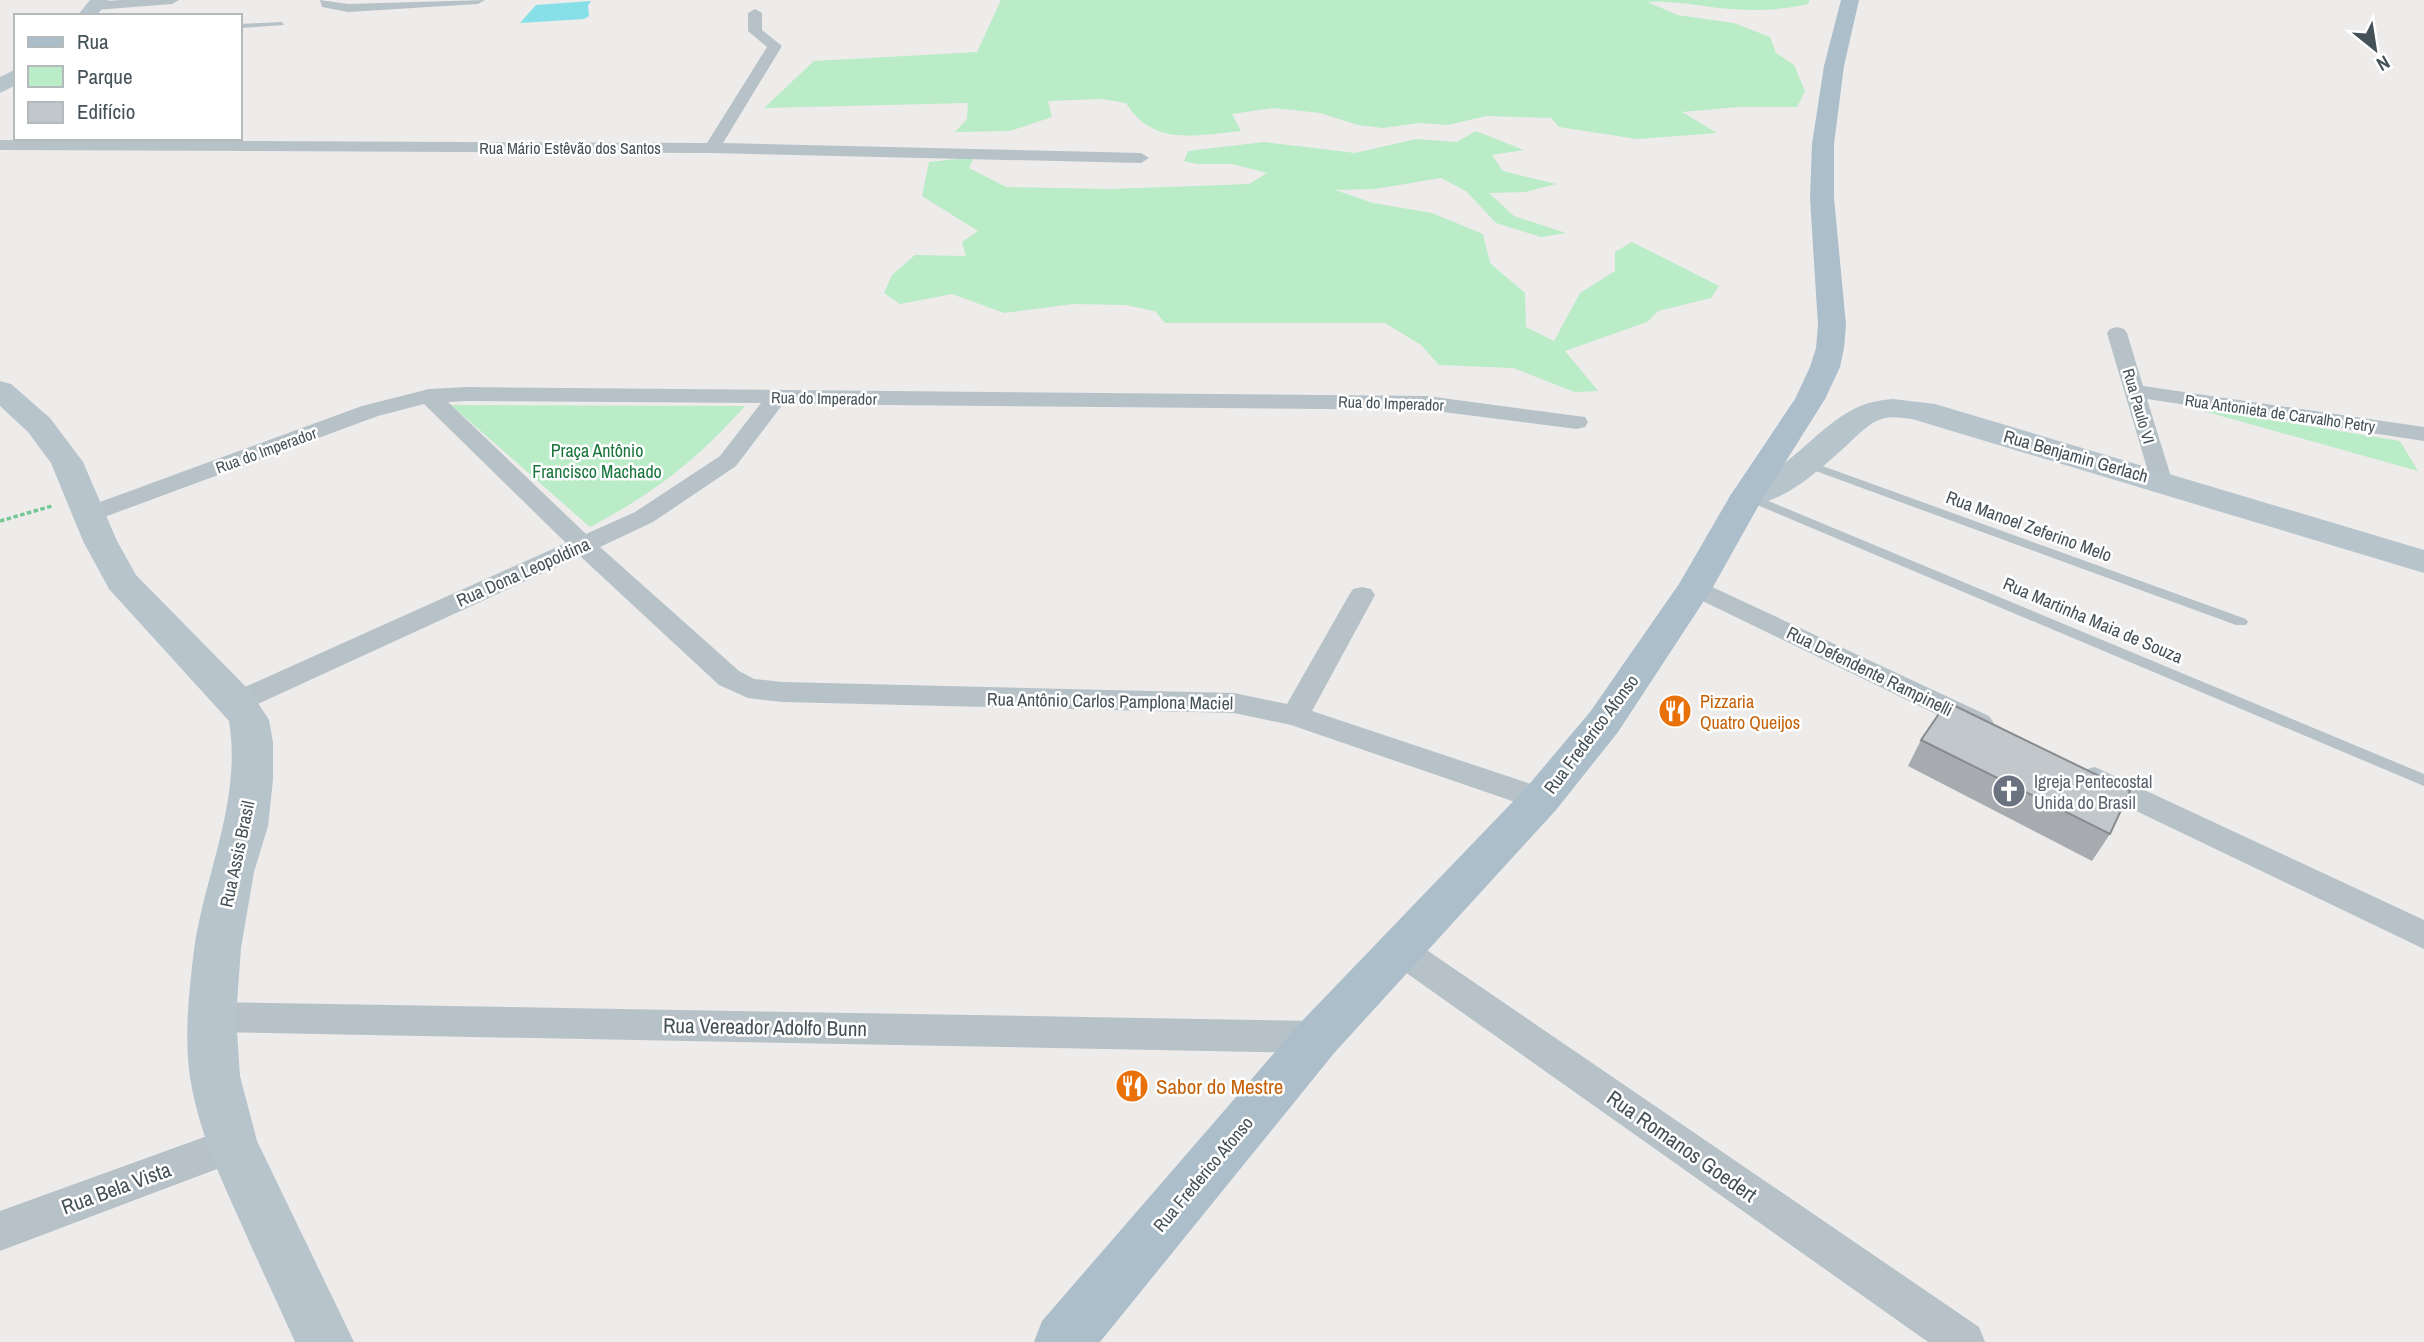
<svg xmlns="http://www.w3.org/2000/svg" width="2424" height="1342" font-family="'Archivo Narrow',sans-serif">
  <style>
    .green { fill: #b9ecc7 }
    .water { fill: #87dfe7 }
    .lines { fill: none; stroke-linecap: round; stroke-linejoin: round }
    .path { stroke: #73c894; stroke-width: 3.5; stroke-dasharray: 4.5 2.5; stroke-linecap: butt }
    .lane { fill: #b6c2c7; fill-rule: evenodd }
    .street { fill: #b6c2c7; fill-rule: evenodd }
    .secondary { fill: #b7c4cc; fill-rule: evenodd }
    .primary { fill: #abbeca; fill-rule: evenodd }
    .wall { fill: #a7abaf }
    .building { fill: #c2c7cb; stroke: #888b8e; stroke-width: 2 }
    .labels { text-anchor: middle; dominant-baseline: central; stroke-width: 5; stroke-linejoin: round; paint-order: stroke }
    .far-street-label { font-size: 16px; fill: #445157; stroke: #fff }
    .park-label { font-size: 18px; fill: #19753c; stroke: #fff }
    .street-label { font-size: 18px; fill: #445157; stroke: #fff }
    .food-label { font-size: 18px; fill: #c56008; stroke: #fff; text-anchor: start }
    .worship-label { font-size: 18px; fill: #5b616d; stroke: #fff; text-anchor: start }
    .near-street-label { font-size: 21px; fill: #445157; stroke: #fff }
    .near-food-label { font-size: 21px; fill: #c56008; stroke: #fff; text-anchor: start }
  </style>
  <rect width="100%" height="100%" fill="#eeebeb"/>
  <path class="green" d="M1001,0H1810L1808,4C1782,10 1757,11 1731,9C1703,7 1676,0 1648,2L1677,15L1734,23L1770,37L1776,53L1794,65L1805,91L1797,107H1738L1682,112L1717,133L1637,139L1559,127L1551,118L1486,116L1448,125L1419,123L1383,128L1358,125L1320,113L1273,108L1232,114L1241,131C1196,135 1153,147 1126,103L1101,99L1048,101L1052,117L1010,131L955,132L967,119L968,103L764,108L814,61L977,52Z
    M1476,131L1524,150L1492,155L1503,171L1556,184L1525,192L1489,193L1514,216L1566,233L1541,237L1496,223L1466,191L1441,178L1375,189L1335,190L1373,203L1432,213L1483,234L1490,263L1525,293L1526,327L1554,341L1580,293L1615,271V252L1632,242L1719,286L1711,298L1658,311L1647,322L1565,351L1598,391L1575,392L1513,368L1439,365L1421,345L1385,323H1165L1155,311L1125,305L1073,304L1004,313L952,294L900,304L884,293L892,275L915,255L966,256L962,242L978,231L922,196L929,162L974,157L969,168L1006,187L1111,189L1249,184L1267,173L1232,164H1197L1184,161L1188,151L1264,142L1355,153L1416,139L1457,142Z
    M451,405L745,406C696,461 654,493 590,527Z
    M2182,405L2400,441L2418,471Z"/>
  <path class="water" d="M591,1L588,6L589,16L584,19L520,23L536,5Z"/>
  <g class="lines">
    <path class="path" d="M0,521L52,506"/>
    <path class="lane" d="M282,22L284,25L240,28V24Z
      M1806,460L2246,619L2248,622L2246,625H2236L1802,466V462Z
      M1747,492L2424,774V786L1743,499L1741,496L1743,493Z"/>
    <path class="street" d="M120,0H179L172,4L95,10L88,6L95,2Z
      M320,0L348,4L485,0L478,4L348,12L322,7Z
      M755,9L762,13V30L782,46L723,143L1141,153L1149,158L1141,163L712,153L0,150V140L707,143L767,47L748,31V13Z
      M2117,327L2124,329L2127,333L2143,386L2424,427V441L2147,399L2172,480L2168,485H2152L2107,333L2110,329Z
      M467,387L1427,396L1585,417L1588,422L1585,427L1577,429L1427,410L783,404L736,466L653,522L600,547L739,671L754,679L782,682L1234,693L1287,704L1349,595L1353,589L1362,587L1371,589L1375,595L1312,711L1552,791L1556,799L1552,807L1541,811L1291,725L1234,713L782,702L748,698L719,685L580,556L247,709L237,712L227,709L223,702L227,695L566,543L424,404L378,416L99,519L90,521L81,519L78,514L81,509L362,406L429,389ZM467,401L761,403L720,456L635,512L586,534L448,402Z
      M1695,579L1989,716L1994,723L1989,730L1979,733L1969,730L1686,593L1682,587L1686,581Z
      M2095,767L2424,920V949L2084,786L2080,778L2084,770Z
      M1400,936L1412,940L1979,1327L1985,1342H1928L1388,960L1383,950L1388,940Z
      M212,1002L1318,1021L1331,1026L1336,1037L1331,1048L1318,1053L212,1032L199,1028L194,1017L199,1006Z
      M232,1127L246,1132L251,1145L246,1158L0,1251V1211Z"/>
    <path class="secondary" d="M90,0H109L96,16H77Z
      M16,69V85L0,93V77Z
      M0,381L11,384L50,418L83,462L117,541L136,575L251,692L269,720L273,742V780L268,826L254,872L241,948L236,1017L240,1076L257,1141L354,1342H295C277,1302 258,1262 240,1221C219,1174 198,1129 190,1077C184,1036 189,991 194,950C205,873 242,800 229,721L109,589L83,541L51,463L28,432L0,406Z
      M1893,399L1935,404L2424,550V573L1912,419C1904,418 1894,416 1885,418C1870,421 1857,436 1846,446C1819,470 1775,513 1735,503L1730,496C1739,484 1759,480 1772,472C1802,453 1825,423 1856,408C1867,402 1881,400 1893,399Z"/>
    <path class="primary" d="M1841,0H1859L1844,66L1834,144V198L1846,325L1844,348L1840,367L1825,399L1764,496L1713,587L1618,732L1556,810L1335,1052L1100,1342H1034L1042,1321L1301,1022L1526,788L1590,712L1679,584L1730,496L1795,399L1810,367L1816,348L1818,325L1810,198L1812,144L1824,66Z"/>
  </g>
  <path class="wall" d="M1921,740L2110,834L2092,861L1908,766Z"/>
  <path class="building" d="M1947,702L2130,791L2110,834L1921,740Z"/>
  <defs>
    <symbol id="restaurant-disc" viewBox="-11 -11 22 22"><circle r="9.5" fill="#e8710a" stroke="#fff"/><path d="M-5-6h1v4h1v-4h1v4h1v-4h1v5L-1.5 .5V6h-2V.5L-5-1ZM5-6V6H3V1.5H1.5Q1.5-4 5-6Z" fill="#fff"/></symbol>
    <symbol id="church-disc" viewBox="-11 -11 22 22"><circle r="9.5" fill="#6b7280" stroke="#fff"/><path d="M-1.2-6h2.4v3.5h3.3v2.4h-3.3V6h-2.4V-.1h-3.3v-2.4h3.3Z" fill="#fff"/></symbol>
  </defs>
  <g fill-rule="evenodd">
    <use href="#restaurant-disc" x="1656" y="692" width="38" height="38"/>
    <use href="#church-disc" x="1990" y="772" width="38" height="38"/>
    <use href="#restaurant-disc" x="1113" y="1067" width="38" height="38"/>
  </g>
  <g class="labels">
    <g class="far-street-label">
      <text x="570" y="148">Rua Mário Estêvão dos Santos</text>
      <text transform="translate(824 398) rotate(1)">Rua do Imperador</text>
      <text transform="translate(1391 403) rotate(2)">Rua do Imperador</text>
      <text transform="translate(2139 406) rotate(74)">Rua Paulo VI</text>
      <text transform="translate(2280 413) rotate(8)">Rua Antonieta de Carvalho Petry</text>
      <text transform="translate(266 450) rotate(-20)">Rua do Imperador</text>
    </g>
    <g class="park-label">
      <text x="597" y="450">Praça Antônio<tspan x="597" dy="21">Francisco Machado</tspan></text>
    </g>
    <g class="street-label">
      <text transform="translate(2076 456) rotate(16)">Rua Benjamin Gerlach</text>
      <text transform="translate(2029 526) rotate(20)">Rua Manoel Zeferino Melo</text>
      <text transform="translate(523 572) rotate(-24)">Rua Dona Leopoldina</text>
      <text transform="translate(2093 620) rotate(23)">Rua Martinha Maia de Souza</text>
      <text transform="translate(1870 671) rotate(26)">Rua Defendente Rampinelli</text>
      <text transform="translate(1110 701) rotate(1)">Rua Antônio Carlos Pamplona Maciel</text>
      <text transform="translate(1591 734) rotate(-53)">Rua Frederico Afonso</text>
      <text transform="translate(237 854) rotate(-78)">Rua Assis Brasil</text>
      <text transform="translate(1203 1174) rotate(-50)">Rua Frederico Afonso</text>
    </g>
    <g class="food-label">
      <text x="1700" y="701">Pizzaria<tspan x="1700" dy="21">Quatro Queijos</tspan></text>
    </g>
    <g class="worship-label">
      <text x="2034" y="781">Igreja Pentecostal<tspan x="2034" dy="21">Unida do Brasil</tspan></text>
    </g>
    <g class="near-street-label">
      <text transform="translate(765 1027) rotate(1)">Rua Vereador Adolfo Bunn</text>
      <text transform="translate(1682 1146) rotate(35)">Rua Romanos Goedert</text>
      <text transform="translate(116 1188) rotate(-20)">Rua Bela Vista</text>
    </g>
    <g class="near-food-label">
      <text x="1156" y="1086">Sabor do Mestre</text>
    </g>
  </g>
  <rect x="14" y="14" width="228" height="126" fill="#ffffff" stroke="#b4b9bc" stroke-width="2"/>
  <rect x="28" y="37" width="35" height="10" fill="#abbeca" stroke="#b4b9bc" stroke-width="2"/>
  <text x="77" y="49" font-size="21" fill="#445157">Rua</text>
  <rect x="28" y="66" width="35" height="21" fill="#b9ecc7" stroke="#b4b9bc" stroke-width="2"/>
  <text x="77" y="84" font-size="21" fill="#445157">Parque</text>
  <rect x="28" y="102" width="35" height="21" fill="#c2c7cb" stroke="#b4b9bc" stroke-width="2"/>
  <text x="77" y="119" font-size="21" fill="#445157">Edifício</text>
  <g transform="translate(2375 49) rotate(150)" stroke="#ffffff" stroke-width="5" paint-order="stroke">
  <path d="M0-5L12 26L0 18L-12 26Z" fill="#445157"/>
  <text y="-10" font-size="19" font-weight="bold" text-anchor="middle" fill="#445157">N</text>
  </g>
</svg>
